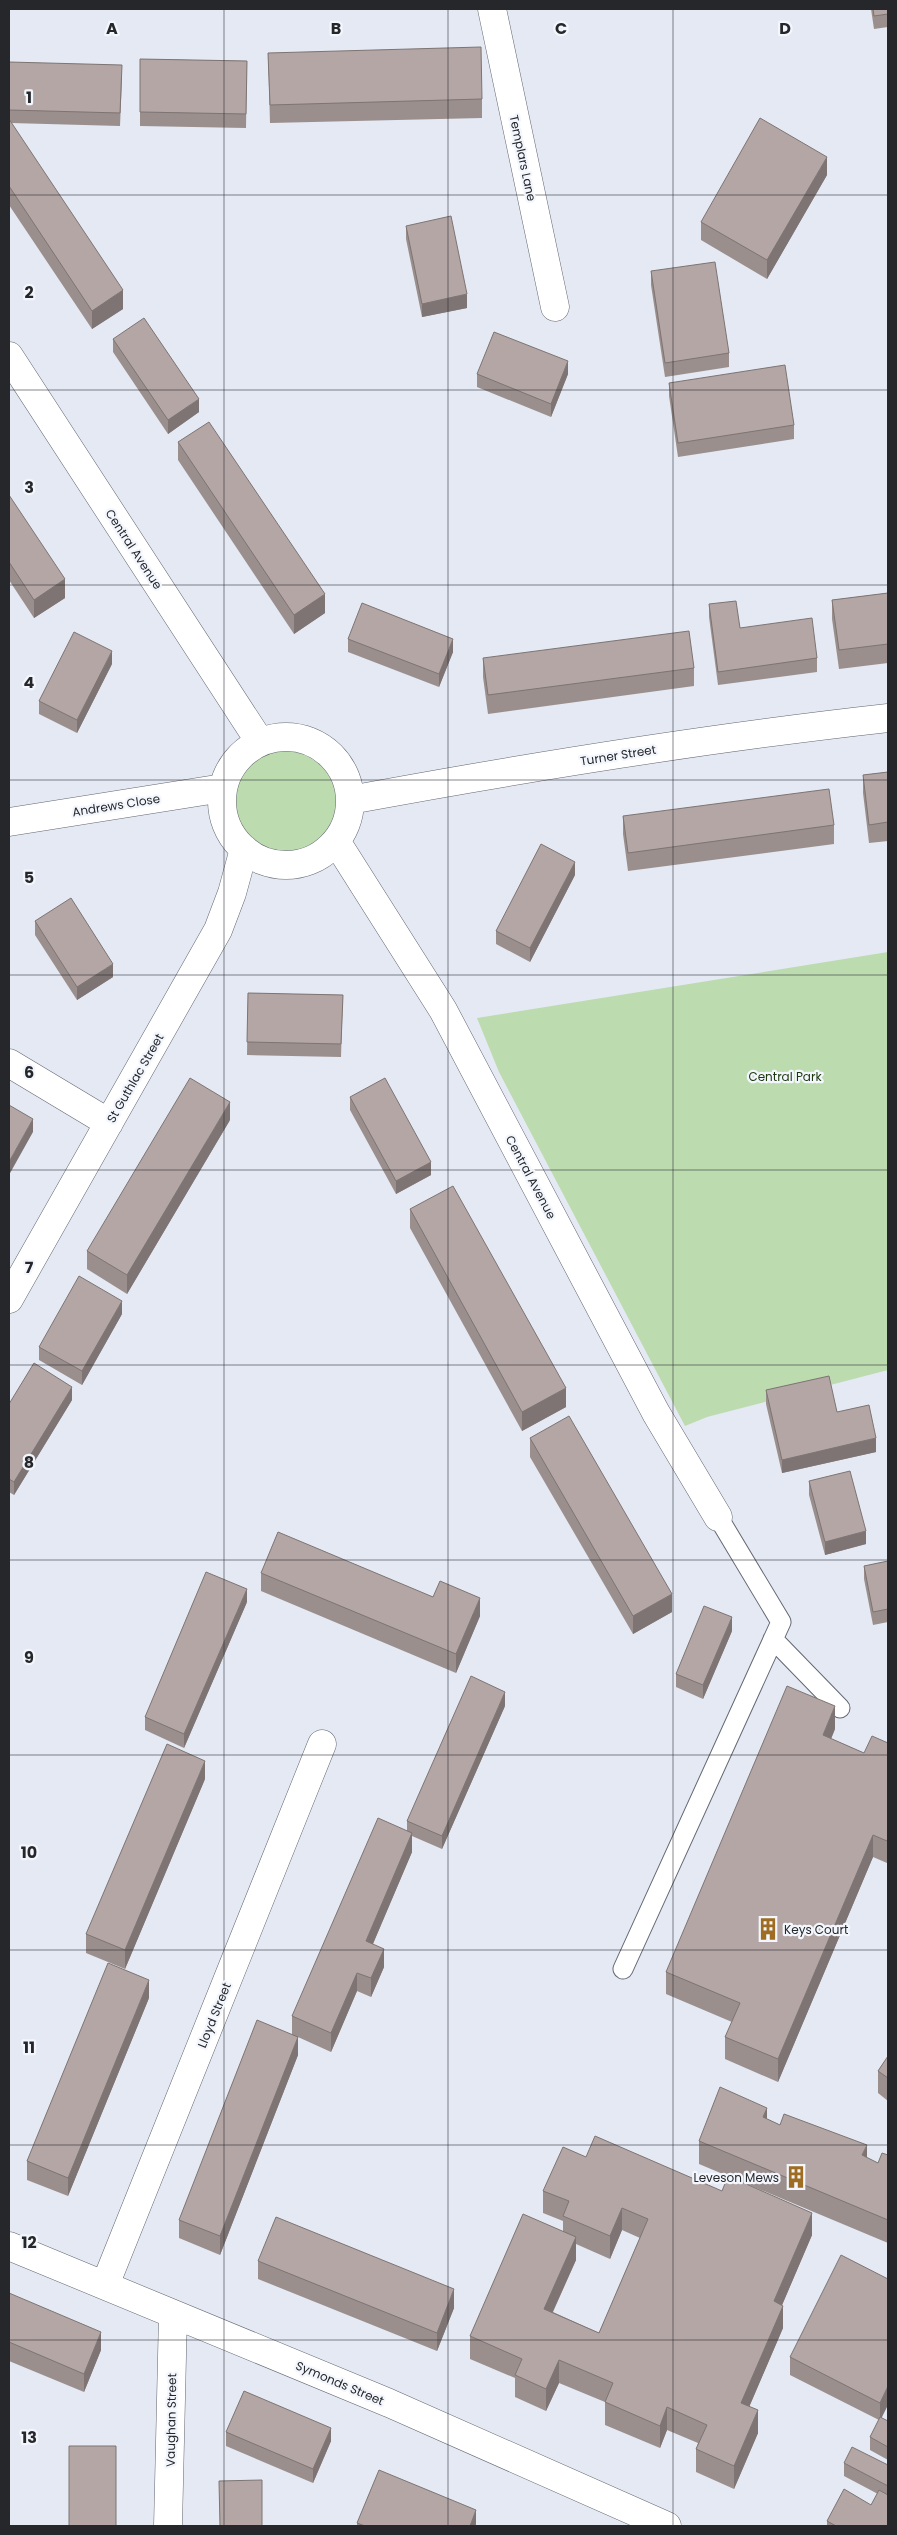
<svg xmlns="http://www.w3.org/2000/svg" width="897" height="2535" font-family="Poppins,sans-serif">
  <style>
    .green { fill: #bcdbaf }
    .lines { fill: none; stroke-linecap: round; stroke-linejoin: round }
    .lane-casing { stroke: #636771; stroke-width: 21 }
    .street-casing { stroke: #636771; stroke-width: 29 }
    .lane { stroke: #fff; stroke-width: 19 }
    .street { stroke: #fff; stroke-width: 28 }
    .wall { fill: #9a8f8d; fill-rule: evenodd }
    .shaded-wall { fill: #7d7473 }
    .building { fill: #b3a6a4; stroke: #7d7473 }
    .grid { fill: none; stroke: #25272b; stroke-width: 1; stroke-opacity: 0.55 }
    .labels { text-anchor: middle; dominant-baseline: central; stroke-width: 4.5; stroke-linejoin: round; paint-order: stroke }
    .street-label { font-size: 12px; fill: #25272b; stroke: #f3f7fd }
    .park-label { font-size: 12px; fill: #1c370d; stroke: #f3f7fd }
    .poi-label { font-size: 12px; fill: #25272b; stroke: #f3f7fd; text-anchor: start }
    .grid-label { font-size: 16px; text-anchor: middle; font-weight: bold; fill: #25272b; stroke: #f3f7fd; stroke-width: 4.5; stroke-linejoin: round; paint-order: stroke }
  </style>
  <rect width="100%" height="100%" fill="#e4e9f4"/>
  <path class="green" d="M222 801a64 64 0 1 1 128 0a64 64 0 1 1-128 0Z
    M888,952V1370L707,1417L685,1426L499,1072L477,1018Z"/>
  <g class="lines">
    <defs>
      <path id="lane" d="M773,1639L840,1708
        M623,1969L781,1622L718,1517"/>
      <path id="street" d="M492,9L555,307
        M9,356L260,742
        M222 801a64 64 0 1 1 128 0a64 64 0 1 1-128 0Z
        M350,800C528,767 708,738 888,718
        M9,822L223,788
        M336,841L443,1010L656,1413L718,1517
        M9,1063L109,1123
        M9,1299L218,930L232,893L244,849
        M9,2246L389,2403L667,2526
        M105,2285L322,1744
        M168,2526L173,2314"/>
    </defs>
    <use href="#lane" class="lane-casing"/>
    <use href="#street" class="street-casing"/>
    <use href="#lane" class="lane"/>
    <use href="#street" class="street"/>
  </g>
  <path class="wall" d="M871,9H888V27L874,29Z
    M268,53L482,99V118L270,123Z
    M140,59L247,61L246,128L140,126Z
    M9,62L122,78L120,126L11,123L123,309L92,329L9,205Z
    M827,175L767,279L701,240V222Z
    M406,226L467,308L422,317L406,239Z
    M651,271L729,353V367L665,377L651,285Z
    M113,339L199,412L168,434L113,352Z
    M477,374H568L551,417L477,387Z
    M669,383L794,425V439L678,457L669,396Z
    M178,442L325,613L294,634L178,460Z
    M9,495L65,598L34,618L9,580Z
    M888,593V663L839,669L832,619V600Z
    M709,604L740,628L817,658V672L718,685L709,617Z
    M348,639L453,652L439,687L348,652Z
    M483,658L694,668V686L488,714L483,677Z
    M112,664L77,733L39,714V701Z
    M888,772V841L869,843L863,793V775Z
    M623,816L834,825V844L628,871L623,834Z
    M575,875L530,962L496,944V931Z
    M35,921L113,977L77,1000L35,935Z
    M248,993L343,995L341,1057L247,1055Z
    M350,1097L431,1175L396,1194L350,1110Z
    M230,1120L127,1294L87,1269V1251Z
    M410,1209L566,1407L522,1431L410,1228Z
    M122,1314L82,1385L39,1360V1347Z
    M766,1390L837,1412L876,1452L782,1473L766,1404Z
    M72,1400L14,1495L9,1492V1404Z
    M530,1438L672,1612L633,1634L530,1457Z
    M809,1481L866,1544L825,1555L809,1495Z
    M888,1561V1622L873,1625L864,1579V1566Z
    M261,1573L433,1597L480,1616L456,1673L261,1591Z
    M247,1602L184,1748L145,1730V1717Z
    M732,1631L703,1699L676,1687V1674Z
    M505,1706L442,1849L412,1836V1852L373,1944L384,1967L371,1997L357,1991L331,2052L298,2037V2055L220,2255L179,2238V2220L292,2034V2016L407,1831V1821Z
    M835,1729L831,1739L864,1753L888,1743V1859L887,1863L873,1857L778,2082L725,2059V2037L732,2022L666,1994V1972Z
    M205,1779L125,1969L86,1953V1934Z
    M149,1998L68,2196L27,2180V2161Z
    M888,2056V2101L878,2093V2071Z
    M767,2119L780,2125L867,2158L878,2163L888,2155V2243L699,2164V2141Z
    M586,2157L812,2235L782,2305L783,2328L749,2407L758,2433L734,2489L696,2472V2449L698,2443L667,2430L660,2448L605,2425V2402L559,2383L546,2411L515,2397V2378L470,2359V2336L563,2231V2221L543,2213V2191ZM622,2230L640,2238L599,2333L553,2312L576,2260V2244L610,2259Z
    M258,2261L454,2308L437,2351L258,2279Z
    M888,2279L882,2418L888,2421V2460L870,2450V2437L879,2420L790,2375V2357Z
    M9,2293L101,2350L84,2392L9,2361Z
    M226,2432L331,2441L313,2483L226,2446Z
    M844,2463L888,2465V2526H827V2521L871,2505L878,2494L844,2476Z
    M357,2523L476,2524L475,2526H357Z"/>
  <path class="shaded-wall" d="M827,157V175L767,279V260Z
    M123,290V309L92,329V311Z
    M467,294V308L422,317V304Z
    M568,361V374L551,417V404Z
    M199,399V412L168,434V420Z
    M65,579V598L34,618V600Z
    M325,594V613L294,634V615Z
    M453,639V652L439,687V674Z
    M112,651V664L77,733V720Z
    M575,862V875L530,962V948Z
    M113,964V977L77,1000V987Z
    M230,1102V1120L127,1294V1275Z
    M33,1119V1132L9,1175V1162Z
    M431,1162V1175L396,1194V1181Z
    M122,1301V1314L82,1385V1371Z
    M72,1387V1400L14,1495V1482Z
    M566,1388V1407L522,1431V1412Z
    M876,1438V1452L782,1473V1460Z
    M866,1531V1544L825,1555V1542Z
    M247,1589V1602L184,1748V1734Z
    M672,1594V1612L633,1634V1616Z
    M480,1598V1616L456,1673V1654Z
    M732,1617V1631L703,1699V1685Z
    M505,1692V1706L442,1849V1836Z
    M835,1706V1729L823,1758V1735Z
    M205,1761V1779L125,1969V1950Z
    M412,1833V1852L366,1960V1941Z
    M873,1835V1857L778,2082V2059Z
    M888,1837V1859L887,1863V1841Z
    M384,1949V1967L371,1997V1978Z
    M357,1973V1991L331,2052V2033Z
    M149,1980V1998L68,2196V2178Z
    M298,2037V2055L220,2255V2236Z
    M767,2108V2130L763,2117Z
    M867,2145V2167L862,2155Z
    M622,2208V2230L610,2259V2236Z
    M812,2213V2235L774,2324V2301Z
    M576,2237V2260L544,2331V2309Z
    M454,2289V2308L437,2351V2333Z
    M783,2306V2328L741,2426V2403Z
    M101,2332V2350L84,2392V2374Z
    M559,2360V2383L546,2411V2389Z
    M888,2386V2405L880,2421V2403Z
    M667,2407V2430L660,2448V2426Z
    M758,2410V2433L734,2489V2466Z
    M331,2428V2441L313,2483V2469Z
    M476,2510V2524L475,2526H470Z"/>
  <path class="building" d="M873,9H888V14L874,16Z
    M481,47L482,99L270,105L268,53Z
    M140,59L247,61L246,114L140,112Z
    M9,62L122,65L120,113L9,110Z
    M760,118L827,157L767,260L701,222Z
    M9,119L123,290L92,311L9,186Z
    M451,216L467,294L422,304L406,226Z
    M715,262L729,353L665,363L651,271Z
    M144,318L199,399L168,420L113,339Z
    M494,332L568,361L551,404L477,374Z
    M785,365L794,425L678,443L669,383Z
    M209,422L325,594L294,615L178,442Z
    M9,495L65,579L34,600L9,562Z
    M888,593V644L839,650L832,600Z
    M736,601L740,628L812,618L817,658L718,672L709,604Z
    M362,603L453,639L439,674L348,639Z
    M689,631L694,668L488,695L483,658Z
    M74,632L112,651L77,720L39,701Z
    M888,772V822L869,825L863,775Z
    M829,789L834,825L628,853L623,816Z
    M541,844L575,862L530,948L496,931Z
    M71,898L113,964L77,987L35,921Z
    M248,993L343,995L341,1044L247,1042Z
    M190,1078L230,1102L127,1275L87,1251Z
    M385,1078L431,1162L396,1181L350,1097Z
    M9,1105L33,1119L9,1162Z
    M453,1186L566,1388L522,1412L410,1209Z
    M79,1276L122,1301L82,1371L39,1347Z
    M34,1363L72,1387L14,1482L9,1479V1404Z
    M829,1376L837,1412L869,1405L876,1438L782,1460L766,1390Z
    M569,1416L672,1594L633,1616L530,1438Z
    M850,1471L866,1531L825,1542L809,1481Z
    M278,1532L433,1597L440,1581L480,1598L456,1654L261,1573Z
    M888,1561V1609L873,1612L864,1566Z
    M206,1572L247,1589L184,1734L145,1717Z
    M704,1606L732,1617L703,1685L676,1674Z
    M471,1676L505,1692L442,1836L407,1821Z
    M787,1686L835,1706L823,1735L864,1753L872,1736L888,1743V1837L887,1841L873,1835L778,2059L725,2037L740,2003L666,1972Z
    M167,1744L205,1761L125,1950L86,1934Z
    M378,1818L412,1833L366,1941L384,1949L371,1978L357,1973L331,2033L292,2016Z
    M108,1963L149,1980L68,2178L27,2161Z
    M257,2020L298,2037L220,2236L179,2220Z
    M888,2056V2078L878,2071Z
    M720,2087L767,2108L763,2117L780,2125L784,2114L867,2145L862,2155L878,2163L882,2153L888,2155V2220L699,2141Z
    M595,2136L722,2191L728,2176L812,2213L774,2301L783,2306L741,2403L758,2410L734,2466L696,2449L707,2425L667,2407L660,2426L605,2402L613,2383L559,2360L546,2389L515,2375L522,2359L470,2336L523,2214L576,2237L544,2309L599,2333L648,2219L622,2208L610,2236L563,2216L569,2201L543,2191L563,2147L586,2157Z
    M276,2217L454,2289L437,2333L258,2261Z
    M841,2255L888,2279V2386L880,2403L790,2357Z
    M9,2293L101,2332L84,2374L9,2342Z
    M244,2391L331,2428L313,2469L226,2432Z
    M880,2417L888,2421V2447L870,2437Z
    M69,2446H116V2526H69Z
    M852,2447L888,2465V2486L844,2463Z
    M379,2470L476,2510L470,2526H365L357,2523Z
    M262,2480V2526H220L219,2481Z
    M844,2489L871,2505L879,2490L888,2495V2526H836L827,2521Z"/>
  <path class="grid" d="M224,9V2526M448,9V2526M673,9V2526M9,195H888M9,390H888M9,585H888M9,780H888M9,975H888M9,1170H888M9,1365H888M9,1560H888M9,1755H888M9,1950H888M9,2145H888M9,2340H888"/>
  <defs>
    <symbol id="building-bare" viewBox="-9 -9 18 18"><path d="M-4-6H4V6H1V3H-1V6H-4ZM-2.5-4.3h1.7v1.8h-1.7ZM.8-4.3h1.7v1.8H.8ZM-2.5-1h1.7V.8h-1.7ZM.8-1h1.7V.8H.8Z" fill="#9e6d22" stroke="#f3f7fd" stroke-width="2.5" paint-order="stroke"/></symbol>
  </defs>
  <g fill-rule="evenodd">
    <use href="#building-bare" x="752" y="1913" width="32" height="32"/>
    <use href="#building-bare" x="780" y="2161" width="32" height="32"/>
  </g>
  <g class="labels">
    <g class="street-label">
      <text transform="translate(523 158) rotate(78)">Templars Lane</text>
      <text transform="translate(134 549) rotate(57)">Central Avenue</text>
      <text transform="translate(618 755) rotate(-9)">Turner Street</text>
      <text transform="translate(116 805) rotate(-9)">Andrews Close</text>
      <text transform="translate(135 1078) rotate(-60)">St Guthlac Street</text>
      <text transform="translate(531 1177) rotate(62)">Central Avenue</text>
      <text transform="translate(214 2015) rotate(-68)">Lloyd Street</text>
      <text transform="translate(340 2383) rotate(23)">Symonds Street</text>
      <text transform="translate(171 2420) rotate(-89)">Vaughan Street</text>
    </g>
    <g class="park-label">
      <text x="785" y="1076">Central Park</text>
    </g>
    <g class="poi-label">
      <text x="784" y="1929">Keys Court</text>
      <text x="779" y="2177" text-anchor="end">Leveson Mews</text>
    </g>
  </g>
  <g class="grid-label">
    <text x="112" y="34">A</text>
    <text x="336" y="34">B</text>
    <text x="561" y="34">C</text>
    <text x="785" y="34">D</text>
    <text x="29" y="103">1</text>
    <text x="29" y="298">2</text>
    <text x="29" y="493">3</text>
    <text x="29" y="688">4</text>
    <text x="29" y="883">5</text>
    <text x="29" y="1078">6</text>
    <text x="29" y="1273">7</text>
    <text x="29" y="1468">8</text>
    <text x="29" y="1663">9</text>
    <text x="29" y="1858">10</text>
    <text x="29" y="2053">11</text>
    <text x="29" y="2248">12</text>
    <text x="29" y="2443">13</text>
  </g>
  <rect width="897" height="2535" fill="none" stroke="#25272b" stroke-width="20"/>
</svg>
